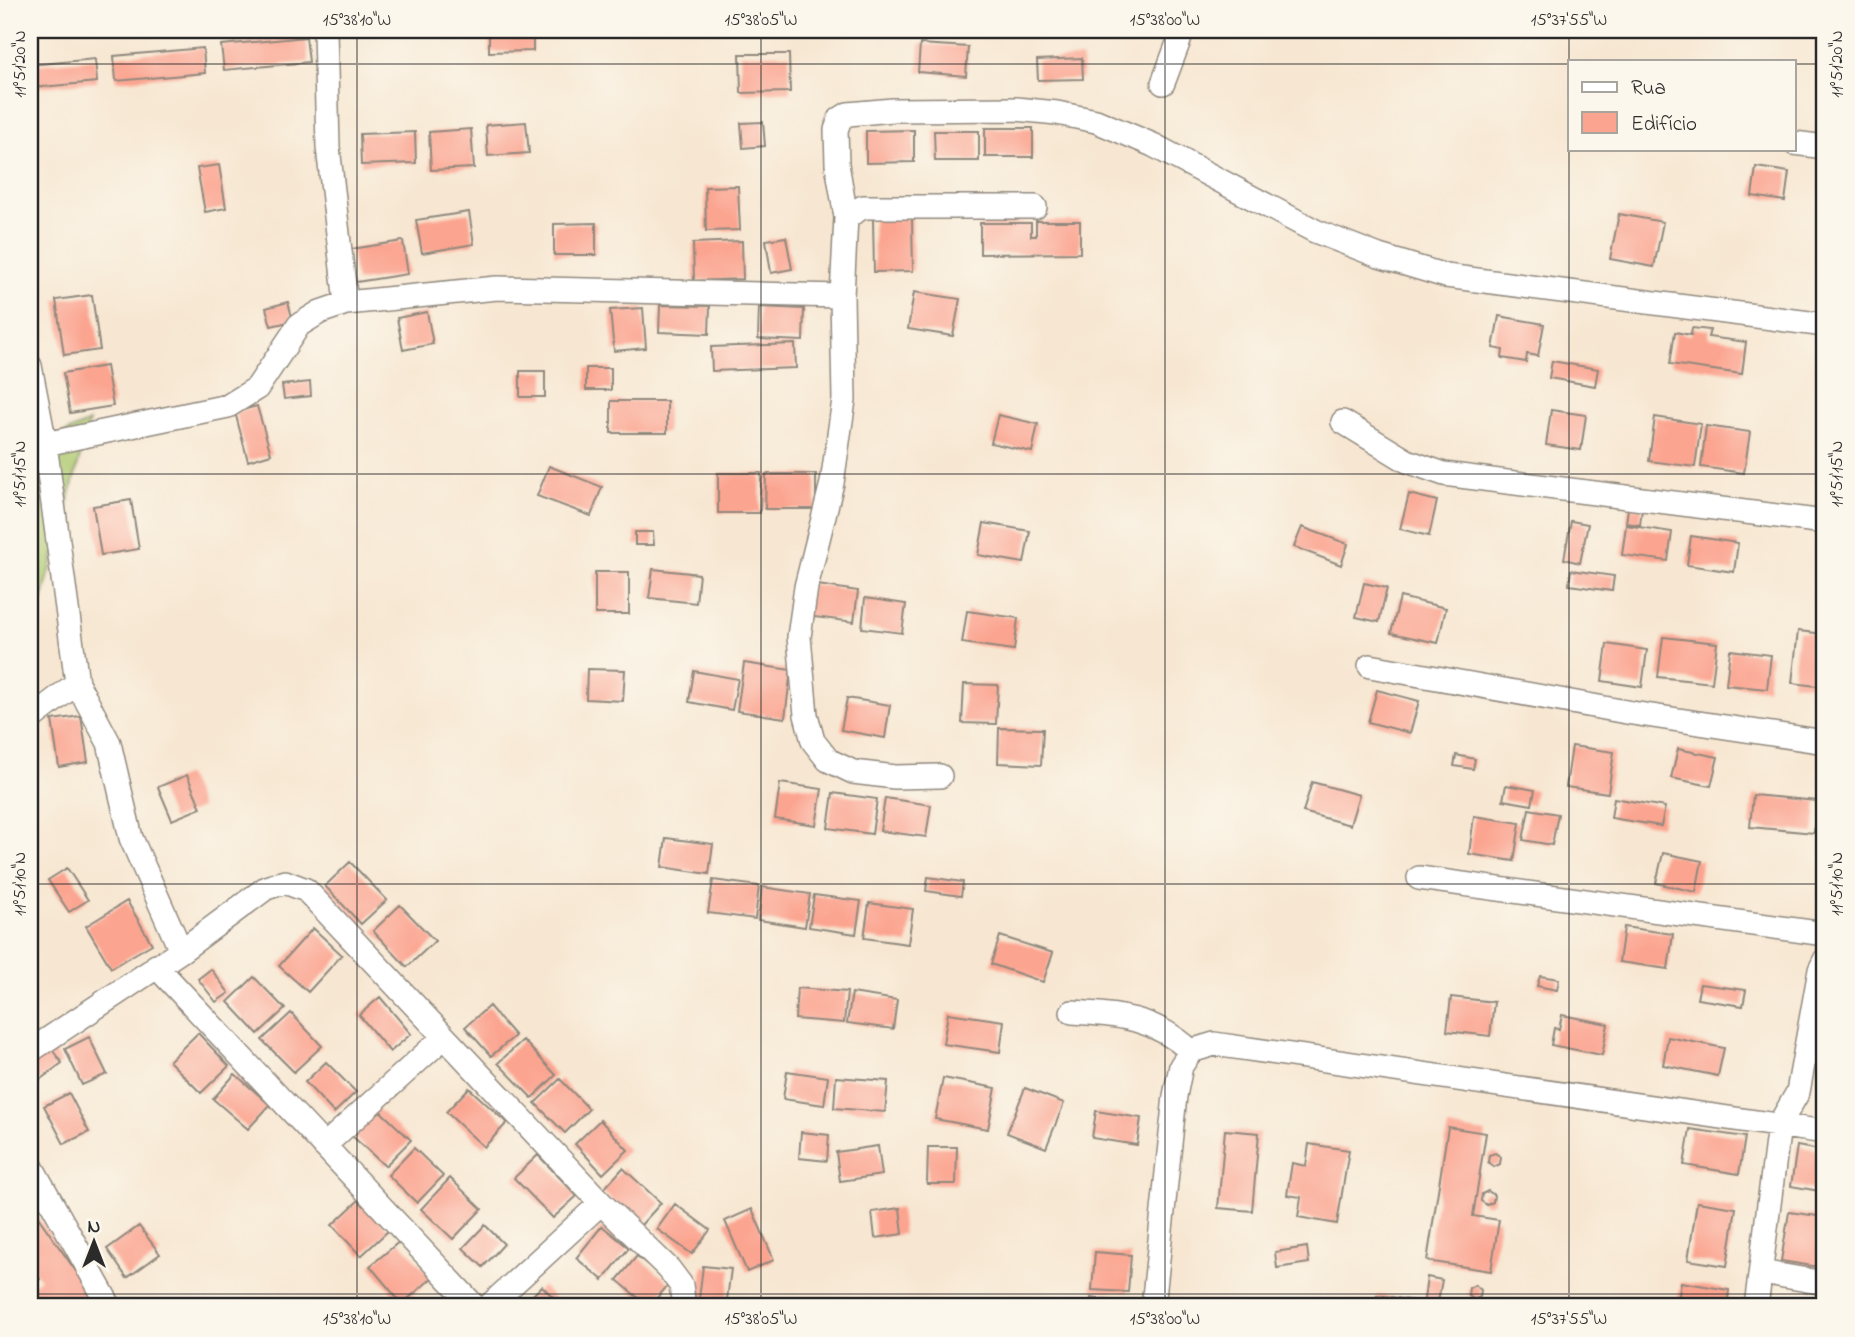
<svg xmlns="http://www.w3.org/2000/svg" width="1855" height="1337" font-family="'Indie Flower',sans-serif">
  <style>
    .green { fill: #afc96f; stroke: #6d7a4d; stroke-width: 2 }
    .building { fill: #fba490 }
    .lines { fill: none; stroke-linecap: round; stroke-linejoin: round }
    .minor-casing { stroke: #91897e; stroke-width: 26 }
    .minor { stroke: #fff; stroke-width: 23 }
    .ticks { fill: none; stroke: #2b2b2b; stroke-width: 2; stroke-opacity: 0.45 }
    .neatline { fill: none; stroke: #2b2b2b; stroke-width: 2.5 }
    .ticks-label { font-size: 18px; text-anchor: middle; fill: #2b2b2b }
  </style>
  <rect width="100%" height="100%" fill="#fbf7ec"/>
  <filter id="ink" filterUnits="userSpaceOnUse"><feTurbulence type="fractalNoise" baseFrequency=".0143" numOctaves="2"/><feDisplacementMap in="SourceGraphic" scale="14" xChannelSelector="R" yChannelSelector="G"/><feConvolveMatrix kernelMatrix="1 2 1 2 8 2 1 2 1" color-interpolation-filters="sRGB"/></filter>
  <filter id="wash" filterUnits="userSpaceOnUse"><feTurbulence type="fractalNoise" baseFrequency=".00686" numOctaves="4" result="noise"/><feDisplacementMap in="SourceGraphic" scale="28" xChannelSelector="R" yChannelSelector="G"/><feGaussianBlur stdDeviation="1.57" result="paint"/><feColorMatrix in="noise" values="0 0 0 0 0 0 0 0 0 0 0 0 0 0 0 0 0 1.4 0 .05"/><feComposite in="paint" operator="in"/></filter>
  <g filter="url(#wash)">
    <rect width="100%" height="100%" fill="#f7e7d2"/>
    <path class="green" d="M89,422L32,639L30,646V449Z"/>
    <g id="blocks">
      <path class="building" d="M489,30H533V51L489,52Z
        M306,37L309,62L224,70L221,45Z
        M920,44L968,47L966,76L918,72Z
        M203,48L205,73L116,81L114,56Z
        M740,54H789L790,92L741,93Z
        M1082,58L1083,79L1038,80L1037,60Z
        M95,59L97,82L30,88V65Z
        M526,122L529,153L488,156L486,125Z
        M763,122L765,146L743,148L741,123Z
        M985,128H1033V157H985Z
        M471,129L474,168L431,170L429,132Z
        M914,130V162L866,163V131Z
        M934,131H979V161H935Z
        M415,132L416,163L361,165L360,134Z
        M219,165L226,208L205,212L197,168Z
        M1756,167L1789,172L1785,201L1752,196Z
        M738,186L740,230L706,231L705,187Z
        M469,212L474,244L422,253L416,220Z
        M1619,214L1663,222L1654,267L1610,259Z
        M873,218H912L913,271L874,272Z
        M1036,221H1080V253L980,254V223H1031V236H1036Z
        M596,223V255H554V224Z
        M786,237L792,269L771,273L766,240Z
        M403,241L408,274L356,282L351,249Z
        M742,241L743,279L694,281L693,243Z
        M914,292L960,299L953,336L908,329Z
        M92,295L100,350L64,355L56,300Z
        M288,302L293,321L271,326L266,308Z
        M660,305L710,306L709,334L659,332Z
        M759,307L804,309L803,341L758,339Z
        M643,308L646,348L614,351L610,310Z
        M427,312L433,344L403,350L397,318Z
        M1499,316L1544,324L1538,356L1527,354L1526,362L1502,358L1503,350L1493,348Z
        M1692,328L1710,330L1708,337L1746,342L1742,374L1670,364L1675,332L1691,335Z
        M795,344L796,368L712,371L711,347Z
        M1552,361L1598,369L1595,386L1549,378Z
        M106,366L113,406L70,413L63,373Z
        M586,368H611V390H586Z
        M520,371H545V397H520Z
        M310,382L311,396L284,399L282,385Z
        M611,401H667V433H611Z
        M257,406L271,454L248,461L235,412Z
        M1551,410L1586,415L1581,450L1546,445Z
        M998,415L1038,424L1032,452L991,443Z
        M1655,417L1701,424L1695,467L1649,461Z
        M1706,426L1750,432L1744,473L1701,467Z
        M549,466L602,487L591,516L537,496Z
        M718,473H761L760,513H718Z
        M766,474H816V509H765Z
        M1409,494L1437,501L1429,536L1400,529Z
        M131,500L139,549L101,555L93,506Z
        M1628,508L1642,509L1640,525L1626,523Z
        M1571,521L1588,524L1580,563L1564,559Z
        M984,523L1030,531L1024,563L978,555Z
        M1626,525L1672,532L1668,561L1622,555Z
        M1302,527L1348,544L1341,565L1294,547Z
        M635,532H653L654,545H635Z
        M1691,536L1738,543L1734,572L1687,565Z
        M653,569L699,574L696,603L649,598Z
        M1571,570L1614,576L1612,591L1569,585Z
        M595,572H629V614H595Z
        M1364,583L1387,588L1379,622L1356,617Z
        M811,584L858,591L854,622L806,616Z
        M1400,597L1446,608L1438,643L1391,633Z
        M865,598L906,604L902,633L862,628Z
        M967,611L1018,618L1014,650L962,643Z
        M1798,631L1825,634V687L1792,683Z
        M1663,637L1717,643L1712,683L1658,677Z
        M1607,644L1647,650L1642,687L1602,681Z
        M1730,650L1771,655L1767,689L1726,685Z
        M744,663L791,670L785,718L737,711Z
        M587,669L625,670L623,701L586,699Z
        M694,671L738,679L732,710L689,702Z
        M964,684L998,685L996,724L962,723Z
        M1377,690L1419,701L1410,733L1368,722Z
        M847,698L890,705L885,738L841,730Z
        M81,716L88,762L59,767L52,720Z
        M999,728L1043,729L1041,765L998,763Z
        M1572,746L1614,752L1608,793L1566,787Z
        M1678,749L1718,757L1711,786L1671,778Z
        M1456,755L1475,759L1473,769L1454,766Z
        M187,775L201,808L172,820L158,787Z
        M1312,782L1359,795L1350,825L1303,812Z
        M780,783L822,789L816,825L775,819Z
        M1506,785L1535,790L1532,805L1503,800Z
        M833,793L877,799L872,834L828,828Z
        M1753,795L1817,801L1814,833L1750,827Z
        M885,798L931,805L926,837L880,831Z
        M1614,798L1665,807L1661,826L1611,818Z
        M1529,809L1558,814L1552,845L1523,840Z
        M1474,816L1520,823L1514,861L1469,854Z
        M666,838L713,844L709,874L662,867Z
        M1663,853L1702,861L1696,892L1656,883Z
        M350,862L387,900L361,924L325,886Z
        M67,868L88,900L69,912L48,880Z
        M928,877L963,882L961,896L926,891Z
        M713,880L759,886L755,919L708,913Z
        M762,887L810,894L805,927L758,920Z
        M814,895L861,901L856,934L809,927Z
        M127,901L152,944L111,968L86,926Z
        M869,903L913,909L908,944L864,938Z
        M400,905L435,941L407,967L373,931Z
        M1624,927L1673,934L1668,969L1619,962Z
        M313,928L342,955L308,992L279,966Z
        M1000,936L1053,953L1043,982L991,964Z
        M211,969L229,993L216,1002L198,979Z
        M1540,976L1559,979L1557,990L1537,986Z
        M254,977L285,1009L258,1034L228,1002Z
        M1700,984L1746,990L1743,1006L1697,999Z
        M797,988L847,992L844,1023L795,1019Z
        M852,993L897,1000L893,1029L847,1023Z
        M380,997L411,1034L390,1052L359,1015Z
        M1451,997L1494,1002L1490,1036L1447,1031Z
        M489,1006L515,1036L491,1056L465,1027Z
        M291,1013L322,1046L294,1072L262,1040Z
        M948,1013L1004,1021L1000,1052L943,1044Z
        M1562,1015L1608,1024L1602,1055L1551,1045L1554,1028L1559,1029Z
        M198,1033L229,1066L201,1093L169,1061Z
        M89,1037L107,1074L82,1085L65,1049Z
        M1668,1037L1724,1048L1718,1076L1663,1065Z
        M523,1040L556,1075L532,1098L498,1063Z
        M50,1047L62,1063L30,1087V1062Z
        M326,1062L356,1092L334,1113L305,1082Z
        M787,1071L828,1077L824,1105L783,1099Z
        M235,1074L270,1105L248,1129L213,1099Z
        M836,1077L888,1081L885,1112L834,1108Z
        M943,1078L996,1088L988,1129L935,1119Z
        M560,1079L589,1109L565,1133L535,1103Z
        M469,1088L507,1123L484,1147L446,1112Z
        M1025,1088L1064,1103L1046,1148L1007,1133Z
        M69,1093L89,1132L64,1144L44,1106Z
        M377,1108L411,1140L385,1166L351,1135Z
        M1096,1111L1141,1118L1137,1145L1092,1138Z
        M600,1120L628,1150L603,1174L575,1144Z
        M1448,1127L1486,1133L1473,1216L1499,1220L1491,1271L1427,1261Z
        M1690,1129L1745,1137L1739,1174L1684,1165Z
        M1225,1130L1259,1133L1252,1211L1218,1208Z
        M801,1132L829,1135L827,1161L799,1158Z
        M1309,1144L1349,1150L1337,1224L1298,1217L1301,1197L1287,1195L1292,1163L1306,1166Z
        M878,1146L882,1175L840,1181L836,1152Z
        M1797,1146L1825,1151V1192L1791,1186Z
        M928,1147H957L956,1184H927Z
        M414,1148L443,1176L417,1203L388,1175Z
        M1495,1153L1501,1157L1500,1164L1494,1167L1488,1162L1489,1155Z
        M538,1155L577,1196L553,1218L514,1178Z
        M623,1168L661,1203L640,1226L602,1191Z
        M450,1178L482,1209L453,1239L421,1209Z
        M1488,1191L1494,1195L1493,1202L1487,1205L1481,1201L1482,1194Z
        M360,1199L389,1230L361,1256L332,1225Z
        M1697,1202L1736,1208L1727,1266L1688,1260Z
        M675,1204L710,1230L692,1254L657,1229Z
        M900,1208L903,1234L875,1238L872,1212Z
        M752,1209L774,1260L747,1272L725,1221Z
        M1789,1212L1825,1217V1268L1781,1261Z
        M38,1217L101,1307H59L57,1305L30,1307V1286L40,1279L30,1265V1223Z
        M485,1225L504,1244L483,1267L463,1248Z
        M139,1226L160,1254L127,1278L107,1249Z
        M602,1226L629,1248L603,1280L576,1258Z
        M400,1241L432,1278L402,1304L370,1266Z
        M1307,1247L1309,1263L1277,1268L1275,1252Z
        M1095,1252L1131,1255L1128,1292L1092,1290Z
        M637,1256L670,1283L649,1307L617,1280Z
        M703,1266L731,1269L726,1307H698Z
        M1427,1277L1442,1280L1437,1307H1423Z
        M1681,1282L1729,1290L1727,1307H1677Z
        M1475,1285L1481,1290L1480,1297L1474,1300L1468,1295L1469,1288Z
        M542,1286L563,1307H521Z
        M1377,1295L1415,1301L1414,1307H1375Z
        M1091,1298L1128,1303L1127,1307H1090Z"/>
    </g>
  </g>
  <g filter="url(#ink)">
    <use href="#blocks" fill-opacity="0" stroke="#91897e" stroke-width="2"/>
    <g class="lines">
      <defs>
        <path id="minor" d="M325,30L328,147L346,303
          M1163,83L1183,30
          M1794,143L1825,147
          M846,217L837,164L836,130L840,119L848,114L893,110L1016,109L1057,113L1096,121L1153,145L1315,231L1379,256L1446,276L1825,325
          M30,366L45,444L77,683
          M1343,422L1407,461L1444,474L1825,522
          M45,444L228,406L257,388L299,325L320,312L346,303L497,288L842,296
          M1370,666L1632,713L1825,742
          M30,719L77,683L109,743L131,838L181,951
          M940,776L895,777L853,772L828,760L813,741L806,715L799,637L806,587L832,483L844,400L842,296L846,217L863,207H1035
          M1419,878L1825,934
          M156,966L475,1307
          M1072,1012C1120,1015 1153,1017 1191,1051
          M30,1051L181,951L266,888L285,882L306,890L601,1203L669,1269L681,1285L684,1307
          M324,1146L444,1037
          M30,1164L110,1307
          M1761,1272L1825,1283
          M488,1307L601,1203
          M1153,1307L1175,1096L1181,1066L1191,1051L1214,1044L1825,1132
          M1756,1307L1779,1125L1798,1092L1820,970L1825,960"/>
      </defs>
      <use href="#minor" class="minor-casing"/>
      <use href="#minor" class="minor"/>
    </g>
  </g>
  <path class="ticks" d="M357,30V1307M761,30V1307M1165,30V1307M1569,30V1307M30,64H1570M1794,64H1825M30,474H1825M30,884H1825M30,1294H1825"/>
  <rect width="1855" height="1337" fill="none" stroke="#fbf7ec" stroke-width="77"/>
  <rect x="1568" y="60" width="228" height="91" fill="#fbf7ec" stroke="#a8a59f" stroke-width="2"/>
  <rect x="1582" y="82" width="35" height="10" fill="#ffffff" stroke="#a8a59f" stroke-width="2"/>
  <text x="1631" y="94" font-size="21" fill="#2b2b2b">Rua</text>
  <rect x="1582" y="112" width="35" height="21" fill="#fba490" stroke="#a8a59f" stroke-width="2"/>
  <text x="1631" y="130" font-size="21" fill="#2b2b2b">Edifício</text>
  <g transform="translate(94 1242)" stroke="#fbf7ec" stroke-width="5" paint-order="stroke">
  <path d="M0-5L12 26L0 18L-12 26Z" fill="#2b2b2b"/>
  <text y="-10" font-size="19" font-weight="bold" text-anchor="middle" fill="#2b2b2b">N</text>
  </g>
  <rect x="38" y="38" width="1778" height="1260" class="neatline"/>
  <g class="ticks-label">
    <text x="357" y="25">15°38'10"W</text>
    <text x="761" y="25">15°38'05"W</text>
    <text x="1165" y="25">15°38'00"W</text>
    <text x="1569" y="25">15°37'55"W</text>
    <text transform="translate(19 64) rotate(-90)" y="6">11°51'20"N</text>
    <text transform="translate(1836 64) rotate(-90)" y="6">11°51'20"N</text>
    <text transform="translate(19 474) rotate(-90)" y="6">11°51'15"N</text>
    <text transform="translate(1836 474) rotate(-90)" y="6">11°51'15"N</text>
    <text transform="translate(19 884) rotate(-90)" y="6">11°51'10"N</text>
    <text transform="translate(1836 884) rotate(-90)" y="6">11°51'10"N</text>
    <text x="357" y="1324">15°38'10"W</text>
    <text x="761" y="1324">15°38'05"W</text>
    <text x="1165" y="1324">15°38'00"W</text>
    <text x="1569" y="1324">15°37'55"W</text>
  </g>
</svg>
